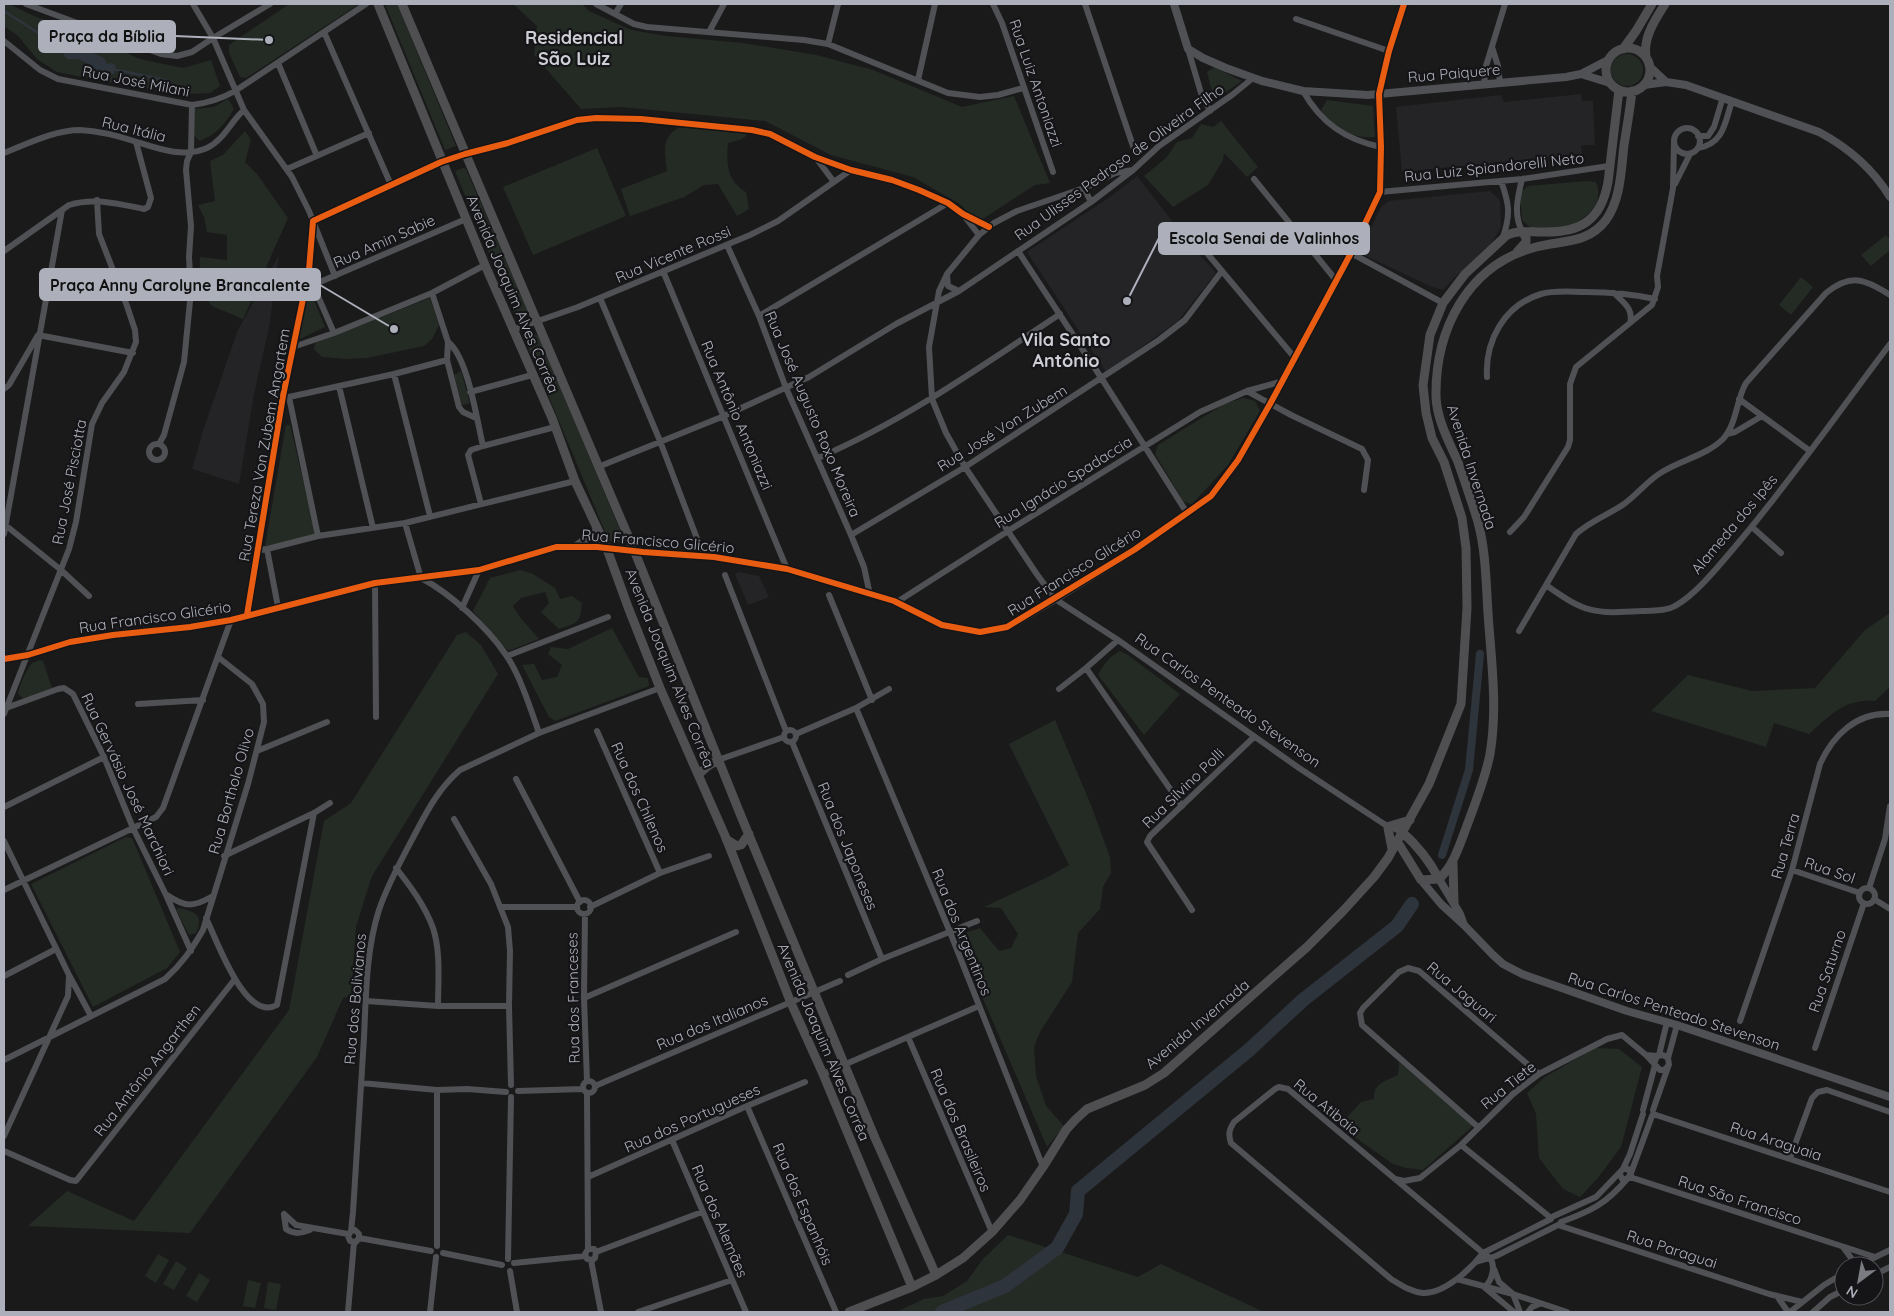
<svg xmlns="http://www.w3.org/2000/svg" width="1894" height="1316" font-family="Quicksand,sans-serif">
  <style>
    .built { fill: #242426 }
    .green { fill: #242b25 }
    .water { fill: #2e343c }
    .lines { fill: none; stroke-linecap: round; stroke-linejoin: round }
    .stream { stroke: #2e343c; stroke-width: 2.5 }
    .canal { stroke: #2e343c; stroke-width: 8 }
    .river { stroke: #2e343c; stroke-width: 14 }
    .minor { stroke: #505154; stroke-width: 6 }
    .tertiary { stroke: #505154; stroke-width: 8 }
    .secondary { stroke: #4f4f52; stroke-width: 9 }
    .cycleway-casing { stroke: #151417; stroke-width: 9 }
    .cycleway { stroke: #e95d12; stroke-width: 6 }
    .labels { text-anchor: middle; dominant-baseline: central; stroke-width: 4.5; stroke-linejoin: round; paint-order: stroke }
    .street-label { font-size: 15px; fill: #adb0ba; stroke: #151417 }
    .quarter-label { font-size: 18px; font-weight: bold; fill: #cecfd6; stroke: #151417 }
    .leader { fill: none; stroke: #adb0ba; stroke-width: 2 }
    .callout-dot { fill: #adb0ba; stroke: #151417; stroke-width: 2 }
    .callout { fill: #adb0ba; stroke: #adb0ba; stroke-width: 2 }
    .callout-label { font-size: 16px; text-anchor: middle; font-weight: bold; fill: #111 }
  </style>
  <rect width="100%" height="100%" fill="#1a1a1b"/>
  <path class="built" d="M1581,94L1582,101H1593L1595,145H1581L1582,154L1402,172L1396,107L1501,95L1504,102Z
    M1137,176L1190,244L1216,273L1178,321L1106,372L1027,252L1110,197Z
    M1490,191L1500,200L1501,227L1491,244L1456,276L1443,290L1432,287L1366,256L1362,247L1381,207L1389,201Z
    M279,255L269,328L254,394L239,484L192,469L202,434L237,332Z
    M740,572L759,576L769,597L748,605L735,574Z"/>
  <path class="green" d="M4,4H9L34,16L87,35L140,59L183,68L211,60L220,86L210,93L191,94L123,85L57,72L37,59L18,36L4,26Z
    M289,4H359L246,78L240,77L229,53V45Z
    M385,4H397L456,146L445,150Z
    M513,4H582L589,11L631,30L666,36L743,43L816,55L873,70L962,107L1014,96L1050,183L1035,185L978,222L960,204L913,177L831,155L765,121L621,107L581,109L534,55L537,26Z
    M1611 70a16 16 0 1 1 32 0a16 16 0 1 1-32 0Z
    M1214,67L1242,81L1214,100L1207,72Z
    M228,99L234,109C225,124 215,136 199,141L194,135L195,109L214,107Z
    M1327,100L1373,106L1375,137C1352,139 1335,128 1321,110Z
    M1221,121L1258,167L1247,177L1224,153L1223,160L1208,185L1173,207L1144,176L1166,158L1177,142L1192,138L1201,124L1213,127Z
    M680,127L742,133L747,135L742,139L728,143C726,163 727,181 746,192L749,209L737,216L718,184L704,185L684,197L630,216L621,189L667,171C665,153 660,137 680,127Z
    M245,131L251,140L245,162L257,174L288,218L243,319L212,306L199,289L200,257L227,260V235L207,232L204,217L198,205L215,201L210,161L223,155Z
    M597,148L626,216L533,255L503,187Z
    M463,168L466,169L529,314L520,318L514,314L455,171Z
    M1586,181L1596,182C1609,215 1564,232 1538,230C1531,229 1527,225 1522,220L1520,193L1528,186Z
    M1886,235L1890,240V250L1871,266L1861,255Z
    M1801,277L1813,287L1791,315L1779,305Z
    M307,283L325,327L298,340Z
    M430,298L439,325L432,339L424,346L367,358L346,359L322,357L314,349L315,343L322,340Z
    M535,334L539,337L620,530L622,536L620,542L609,541L526,342L529,337Z
    M461,371L470,403L462,405L454,375Z
    M1244,398L1255,401L1260,411L1228,465L1192,504L1184,502L1155,454L1158,445L1226,403Z
    M286,425H290L316,535L265,546Z
    M520,570L533,574L555,588L560,599L572,596L582,603C580,623 578,623 559,629L541,612L549,603L545,592L521,598L513,606L519,616L539,639L508,651L473,611L490,578Z
    M1890,613V687L1875,701C1845,698 1829,716 1809,734L1774,723L1766,747L1651,711L1688,675L1752,691L1815,688L1865,630Z
    M612,628L639,677L648,678L649,686L555,721L549,717L522,665L534,664L542,680L557,677L562,665L548,654L551,647L568,649Z
    M466,632L481,645L498,674L372,876L356,926L351,996L343,998L317,1057L190,1233L28,1226L67,1191L134,1221L289,1010L324,821L351,803L457,635Z
    M1120,651L1128,655L1180,694L1144,735L1098,675C1104,664 1109,657 1120,651Z
    M40,660L43,661L52,688L24,699L19,695L18,692C22,681 25,672 32,663Z
    M1055,720L1091,805L1110,857L1111,873L1103,887L1100,909L1078,933L1072,982L1040,1032L1034,1047L1036,1076L1046,1106L1064,1126L1047,1147L956,936L980,928L999,951L1011,948L1018,934L1001,908L984,907L1048,877L1069,865L1009,744Z
    M126,837L132,838L180,952L167,968L93,1007L31,884Z
    M179,908C196,911 204,916 196,933L190,935L188,933L176,909Z
    M1595,1048L1619,1049L1642,1067L1621,1147L1597,1179L1580,1197L1563,1189L1539,1158L1536,1114L1527,1093L1545,1077Z
    M1399,1062L1473,1126L1423,1170L1406,1168L1393,1164L1339,1126L1361,1102L1374,1099C1373,1083 1386,1081 1398,1075Z
    M1008,1235L1138,1277L1161,1264L1264,1312H896L924,1299L943,1296L967,1281L983,1259Z
    M158,1254L169,1260L156,1283L145,1276Z
    M176,1261L187,1268L174,1290L163,1284Z
    M199,1273L210,1280L197,1302L186,1296Z
    M248,1280L261,1283L255,1308L243,1306Z
    M268,1282L281,1284L276,1310L264,1308Z"/>
  <path class="water" d="M59,39L65,46L75,44L104,58L107,64L112,63L116,66L114,74H101L89,64L78,59H67L57,44Z"/>
  <g class="lines">
    <path class="stream" d="M4,11L40,34L60,44
      M112,69L170,81"/>
    <path class="canal" d="M1442,855L1469,770L1480,654"/>
    <path class="river" d="M942,1312L1005,1286L1057,1248L1076,1214L1078,1191L1249,1050L1303,1000L1397,926L1412,904"/>
    <path class="minor" d="M26,4L161,54L177,56L192,52L213,38L270,4
      M193,4L213,38L244,110L292,177L309,211L335,276
      M596,4L634,24L647,27L804,40L828,44L948,93L980,97L998,95L1023,88
      M993,4L1002,23L1053,172
      M1085,4L1135,152
      M615,14L621,4
      M1296,19L1389,51
      M324,32L391,185
      M709,32L724,4
      M4,41L40,70L58,79L192,105C208,103 221,99 235,91L366,4
      M828,44L838,4
      M1492,47L1498,66L1500,83
      M1188,49L1201,93L1210,111
      M278,63L317,156
      M918,80L935,4
      M1484,85L1486,66L1505,4
      M1303,91C1321,123 1346,140 1381,147
      M1379,94L1389,51L1404,4
      M1674 141a13 13 0 1 1 26 0a13 13 0 1 1-26 0Z
      M1698,136H1708L1714,127L1723,97
      M1698,148C1724,144 1725,122 1732,101
      M4,153C27,144 55,130 80,130C99,131 119,136 137,142C159,149 184,158 207,148C224,140 231,121 244,110
      M816,158L834,182
      M287,169L369,133
      M1133,170L1115,173L1084,188L1017,211L994,223L979,235L947,274L939,291L929,347L932,399L946,433L965,467L1036,573L1055,599L1118,640L1299,768L1384,824L1402,832
      M1254,179L1335,279
      M1501,181C1509,203 1511,214 1503,237
      M1675,184L1690,154
      M1084,188L1091,202
      M1380,192L1522,179L1609,166
      M965,217L979,235
      M1522,231C1513,214 1518,196 1522,179
      M1196,240L1294,357
      M727,245L759,316L786,388L851,535L864,567L870,595
      M4,251L69,205C94,197 119,204 144,209L148,207L151,198L136,142
      M1018,251L1102,379L1187,513
      M1351,253L1443,303
      M309,271L313,285L334,333
      M663,271L787,569
      M947,275L948,286L959,291
      M313,285L466,219
      M432,293L448,342L447,360L459,407L463,412L476,418
      M1614,293C1623,302 1634,309 1630,323
      M600,298L660,441L704,557
      M759,316L948,203
      M512,330L578,307L750,235L778,221L851,170
      M448,342C468,357 477,421 483,446L471,450L468,455L481,504
      M293,347L334,333L432,293L485,265
      M394,374L430,516
      M1487,377C1485,341 1504,305 1541,294C1555,290 1571,292 1586,292C1610,292 1632,294 1655,299
      M339,386L373,528
      M4,389L9,385L38,335L133,353
      M1247,391L1291,415L1362,449L1368,460L1364,490
      M470,392L532,375
      M283,396L289,397L394,374L447,360
      M289,397L318,536
      M1739,399L1810,451
      M1727,434L1735,432L1762,416
      M159,444L164,435L184,362L191,291L189,257L191,226L186,170L187,161L191,152L192,105
      M149 452a8 8 0 1 1 16 0a8 8 0 1 1-16 0Z
      M483,446L555,427
      M818,458C904,421 982,366 1060,314
      M598,467L724,416L809,377L896,324L959,291L1091,202L1133,170L1159,146L1232,95L1253,78
      M405,523L421,578C450,593 488,628 506,655C520,675 531,710 539,733
      M4,524L61,570L89,596
      M1752,527L1781,553
      M1510,532L1524,517L1568,447L1570,440V384L1576,367L1652,305L1658,287L1657,276L1673,188L1674,142
      M4,534L62,210
      M851,535L965,467L1159,340L1185,320L1222,271
      M267,549L278,607
      M257,550L267,549L318,536L405,523L575,481
      M725,575L786,731
      M375,583L376,717
      M1546,585C1585,613 1594,614 1641,611C1652,610 1665,612 1675,606C1697,594 1722,562 1739,542C1792,479 1840,410 1890,344
      M829,595L872,700
      M897,602L1008,531L1200,412L1247,391L1280,382
      M462,608L479,570
      M247,615L283,396L309,270L313,221L441,162L465,154L508,143L577,120L596,118L641,119L752,130L770,134L815,157L851,170L892,180L919,190L948,203L963,214L989,227
      M1519,631L1576,534C1590,521 1608,515 1624,504C1638,494 1648,480 1662,472C1681,460 1707,455 1723,439C1737,424 1736,400 1746,383L1826,293C1851,273 1865,279 1890,295
      M507,656L608,617
      M1086,668L1182,806
      M1059,689L1086,668L1118,640
      M138,704L203,700
      M6,708L58,689L64,688L73,694L104,757L133,828L166,895L191,951
      M856,708L950,932L1043,1167
      M4,714L69,549L76,522L92,424L102,403L124,372L136,342L135,330L127,306L99,234L97,200
      M784 736a6 6 0 1 1 12 0a6 6 0 1 1-12 0Z
      M597,731L660,873
      M796,734L856,708L889,689
      M792,742L882,959
      M257,751L327,722
      M718,760L784,737
      M516,779L580,902
      M4,807L104,757
      M454,819L491,884L508,927L510,951L509,1006L511,1085
      M4,841L69,975L91,1016
      M224,856L314,813L330,803
      M396,868C411,887 425,906 433,928C441,952 438,981 438,1006
      M1792,870L1860,893
      M1869,888L1885,839L1890,806
      M1859 896a8 8 0 1 1 16 0a8 8 0 1 1-16 0Z
      M4,890L156,817L163,808L231,620
      M167,895C186,908 194,907 213,896
      M1874,899L1890,909
      M577 907a7 7 0 1 1 14 0a7 7 0 1 1-14 0Z
      M500,907H577
      M590,907L660,873L709,856
      M1192,910L1147,842L1150,836L1254,737
      M585,914L584,998L587,1081
      M206,918C217,940 245,1023 277,1005L314,813
      M848,975L882,959L977,921
      M4,976L56,949
      M584,998L736,932
      M366,1001L438,1006H509
      M1740,1021L1792,870L1820,764C1833,735 1857,712 1890,714
      M908,1037L992,1232
      M1815,1048L1864,903
      M1659,1055L1667,1022
      M1668,1058L1677,1025
      M4,1060L165,979C182,964 192,949 203,930L248,784L264,722L263,704L252,684L218,657
      M1654,1064L1657,1056L1663,1055L1668,1058L1669,1065L1664,1070H1660L1646,1055L1657,1056
      M823,1074L979,1006
      M583 1087a6 6 0 1 1 12 0a6 6 0 1 1-12 0Z
      M361,1083L437,1090L467,1089L506,1092
      M595,1086L840,981
      M518,1091L583,1089
      M587,1093L588,1249L585,1254L587,1259L593,1260L595,1258L596,1252L594,1249H588
      M747,1106L836,1312
      M1643,1110L1655,1065
      M1653,1110L1668,1067
      M1653,1114L1890,1192
      M1478,1127L1362,1025L1360,1013L1363,1008L1399,972L1408,968L1419,971L1539,1074
      M4,1136L68,996L69,976
      M672,1140L746,1312
      M1461,1145L1551,1218
      M4,1151L70,1180L76,1181L235,979
      M1790,1158L1812,1098L1818,1092L1827,1090L1890,1112
      M1623,1169L1630,1154L1643,1114
      M1631,1173L1652,1116
      M588,1177L747,1106L805,1082
      M1630,1177L1875,1257
      M1395,1179L1404,1181L1420,1178L1461,1145L1513,1094L1539,1074L1607,1039L1622,1035L1646,1055
      M284,1214L296,1225L348,1234
      M284,1215L286,1229C295,1235 301,1233 310,1230
      M1554,1216L1596,1197L1623,1169H1628L1631,1175L1626,1179H1622L1620,1174
      M1561,1222C1591,1211 1606,1204 1627,1179
      M1558,1225L1769,1294L1802,1302
      M351,1231L355,1230L359,1234V1238L356,1242L350,1241L348,1236L351,1231L353,1212C357,1154 360,1096 364,1038C366,996 366,950 379,910C388,883 403,857 416,832C428,809 440,787 460,770L539,733L660,688
      M359,1238L431,1251
      M437,1246V1090
      M1843,1247L1857,1266
      M596,1252L702,1212
      M443,1253L502,1265
      M508,1259L511,1097
      M591,1260L601,1312
      M1476,1262L1496,1256L1556,1226
      M514,1263L585,1256
      M1857,1266L1890,1250
      M1494,1269L1499,1282L1513,1294L1520,1312
      M510,1271L517,1312
      M1874,1275L1890,1267
      M1457,1279L1513,1294L1567,1312
      M1777,1296L1788,1312
      M348,1312L354,1242
      M430,1312L436,1257
      M638,1312L732,1280
      M1514,1312L1484,1287C1492,1282 1496,1266 1490,1258C1488,1256 1485,1255 1483,1253L1288,1089L1279,1087L1275,1089L1234,1122C1229,1130 1228,1134 1231,1143L1391,1279C1401,1285 1411,1292 1423,1293C1444,1294 1471,1269 1483,1253L1551,1219
      M1528,1312L1532,1307L1539,1304
      M1790,1312L1824,1285L1844,1273
      M1813,1312L1830,1297L1844,1290"/>
    <path class="tertiary" d="M1174,4L1188,49L1203,58L1226,68L1262,81L1303,91L1368,95L1566,77L1581,74L1608,60
      M1649,66L1666,82
      M1581,74L1610,83
      M1644,85L1666,82L1686,85L1819,132C1847,147 1873,169 1890,197
      M575,547L598,530
      M4,659L28,655L70,642L113,635L190,627L231,620L375,583L479,570L556,547H597L643,552L714,557L787,569L894,601L942,625L980,632L1007,627L1055,599L1134,550L1211,496L1238,460L1270,404L1351,253L1380,192L1381,147L1379,94
      M1439,879L1460,914L1464,925
      M1421,880L1441,904L1464,925L1493,955L1503,964L1522,974L1627,1011L1677,1025L1890,1097"/>
    <path class="secondary" d="M378,4L485,265L552,418L575,481L607,549L628,607L660,688L726,838L791,1003L823,1074L912,1287
      M402,4L634,550L741,816L875,1138L936,1275
      M1606 70a22 22 0 1 1 44 0a22 22 0 1 1-44 0Z
      M1623,49L1636,31L1652,4
      M1646,57C1643,37 1655,20 1665,4
      M1517,252L1526,242V238L1522,231
      M699,774L708,766L718,760
      M1390,826L1410,820
      M1388,828L1392,849
      M1402,832C1418,846 1429,860 1439,879
      M726,839L737,846L741,845L749,834
      M1397,841L1421,880L1439,879
      M1453,863L1454,903
      M1439,879C1453,866 1458,849 1465,831C1474,806 1485,780 1490,754C1498,707 1491,659 1488,613C1486,583 1486,552 1478,522C1472,502 1465,482 1458,462C1449,442 1437,420 1436,397C1435,330 1467,265 1536,247C1562,240 1588,244 1606,220C1621,199 1621,170 1624,145C1627,127 1630,109 1632,91
      M849,1312L912,1287L936,1275L963,1258L992,1232L1020,1200L1043,1167L1066,1130L1075,1120L1087,1109L1145,1085L1164,1073L1307,947L1343,911L1374,877L1388,858L1429,784L1461,704L1467,608L1466,548L1462,518L1444,462L1432,438L1426,413L1423,385L1430,335L1443,303L1465,274L1507,235C1519,230 1529,232 1542,232C1580,233 1601,221 1608,182L1619,90"/>
    <defs>
      <path id="cycleway" d="M247,615L283,396L309,270L313,221L441,162L465,154L508,143L577,120L596,118L641,119L752,130L770,134L815,157L851,170L892,180L919,190L948,203L963,214L989,227
        M4,659L28,655L70,642L113,635L190,627L231,620L375,583L479,570L556,547H597L643,552L714,557L787,569L894,601L942,625L980,632L1007,627L1134,550L1187,513L1211,496L1238,460L1270,404L1351,253L1380,192L1381,147L1379,94L1389,51L1404,4"/>
    </defs>
    <use href="#cycleway" class="cycleway-casing"/>
    <use href="#cycleway" class="cycleway"/>
  </g>
  <g class="labels">
    <g class="street-label">
      <text transform="translate(1454 73) rotate(-5)">Rua Paiquere</text>
      <text transform="translate(136 81) rotate(11)">Rua José Milani</text>
      <text transform="translate(1036 83) rotate(71)">Rua Luiz Antoniazzi</text>
      <text transform="translate(134 129) rotate(14)">Rua Itália</text>
      <text transform="translate(1119 162) rotate(-36)">Rua Ulisses Pedroso de Oliveira Filho</text>
      <text transform="translate(1494 167) rotate(-6)">Rua Luiz Spiandorelli Neto</text>
      <text transform="translate(384 241) rotate(-24)">Rua Amin Sabie</text>
      <text transform="translate(673 254) rotate(-23)">Rua Vicente Rossi</text>
      <text transform="translate(513 294) rotate(67)">Avenida Joaquim Alves Corrêa</text>
      <text transform="translate(813 414) rotate(67)">Rua José Augusto Roxo Moreira</text>
      <text transform="translate(737 415) rotate(67)">Rua Antônio Antoniazzi</text>
      <text transform="translate(1002 428) rotate(-32)">Rua José Von Zubem</text>
      <text transform="translate(264 445) rotate(-80)">Rua Tereza Von Zubem Angartem</text>
      <text transform="translate(1472 467) rotate(72)">Avenida Invernada</text>
      <text transform="translate(69 482) rotate(-79)">Rua José Pisciotta</text>
      <text transform="translate(1063 482) rotate(-32)">Rua Ignácio Spadaccia</text>
      <text transform="translate(1734 524) rotate(-50)">Alameda dos Ipês</text>
      <text transform="translate(658 541) rotate(5)">Rua Francisco Glicério</text>
      <text transform="translate(1074 571) rotate(-32)">Rua Francisco Glicério</text>
      <text transform="translate(155 617) rotate(-8)">Rua Francisco Glicério</text>
      <text transform="translate(670 668) rotate(68)">Avenida Joaquim Alves Corrêa</text>
      <text transform="translate(1228 700) rotate(35)">Rua Carlos Penteado Stevenson</text>
      <text transform="translate(128 784) rotate(65)">Rua Gervásio José Marchiori</text>
      <text transform="translate(1183 788) rotate(-44)">Rua Silvino Polli</text>
      <text transform="translate(231 791) rotate(-74)">Rua Bortholo Olivo</text>
      <text transform="translate(640 797) rotate(66)">Rua dos Chilenos</text>
      <text transform="translate(848 846) rotate(68)">Rua dos Japoneses</text>
      <text transform="translate(1785 846) rotate(-74)">Rua Terra</text>
      <text transform="translate(1830 870) rotate(19)">Rua Sol</text>
      <text transform="translate(962 932) rotate(68)">Rua dos Argentinos</text>
      <text transform="translate(1827 971) rotate(-71)">Rua Saturno</text>
      <text transform="translate(1462 992) rotate(40)">Rua Jaguari</text>
      <text transform="translate(573 998) rotate(-91)">Rua dos Franceses</text>
      <text transform="translate(355 999) rotate(-85)">Rua dos Bolivianos</text>
      <text transform="translate(1674 1011) rotate(18)">Rua Carlos Penteado Stevenson</text>
      <text transform="translate(712 1022) rotate(-23)">Rua dos Italianos</text>
      <text transform="translate(1197 1024) rotate(-40)">Avenida Invernada</text>
      <text transform="translate(824 1042) rotate(67)">Avenida Joaquim Alves Corrêa</text>
      <text transform="translate(147 1070) rotate(-52)">Rua Antônio Angarthen</text>
      <text transform="translate(1508 1085) rotate(-39)">Rua Tiete</text>
      <text transform="translate(1327 1107) rotate(39)">Rua Atibaia</text>
      <text transform="translate(692 1118) rotate(-24)">Rua dos Portugueses</text>
      <text transform="translate(961 1130) rotate(67)">Rua dos Brasileiros</text>
      <text transform="translate(1776 1141) rotate(18)">Rua Araguaia</text>
      <text transform="translate(1740 1200) rotate(18)">Rua São Francisco</text>
      <text transform="translate(803 1204) rotate(67)">Rua dos Espanhóis</text>
      <text transform="translate(720 1221) rotate(67)">Rua dos Alemães</text>
      <text transform="translate(1672 1249) rotate(18)">Rua Paraguai</text>
    </g>
    <g class="quarter-label">
      <text x="574" y="37">Residencial<tspan x="574" dy="21">São Luiz</tspan></text>
      <text x="1066" y="339">Vila Santo<tspan x="1066" dy="21">Antônio</tspan></text>
    </g>
  </g>
  <path class="leader" d="M269 40L175 36M1127 301L1159 238M394 329L320 285"/>
  <g class="callout-dot">
    <circle cx="269" cy="40" r="5"/>
    <circle cx="1127" cy="301" r="5"/>
    <circle cx="394" cy="329" r="5"/>
  </g>
  <g class="callout">
    <rect x="39" y="21" width="136" height="31" rx="5"/>
    <rect x="1159" y="223" width="210" height="31" rx="5"/>
    <rect x="40" y="269" width="280" height="31" rx="5"/>
  </g>
  <g class="callout-label">
    <text x="107" y="42">Praça da Bíblia</text>
    <text x="1264" y="244">Escola Senai de Valinhos</text>
    <text x="180" y="291">Praça Anny Carolyne Brancalente</text>
  </g>
  <rect width="1894" height="1316" fill="none" stroke="#adb0ba" stroke-width="10"/>
  <g transform="translate(1859 1281) rotate(212)"><circle r="24" fill="#151417" stroke="#525258"/>
  <path d="M0-4L9 19L0 12L-9 19Z" fill="#7a7c82"/>
  <text y="-8" font-size="14" font-weight="bold" text-anchor="middle" fill="#adb0ba">N</text>
  </g>
</svg>
